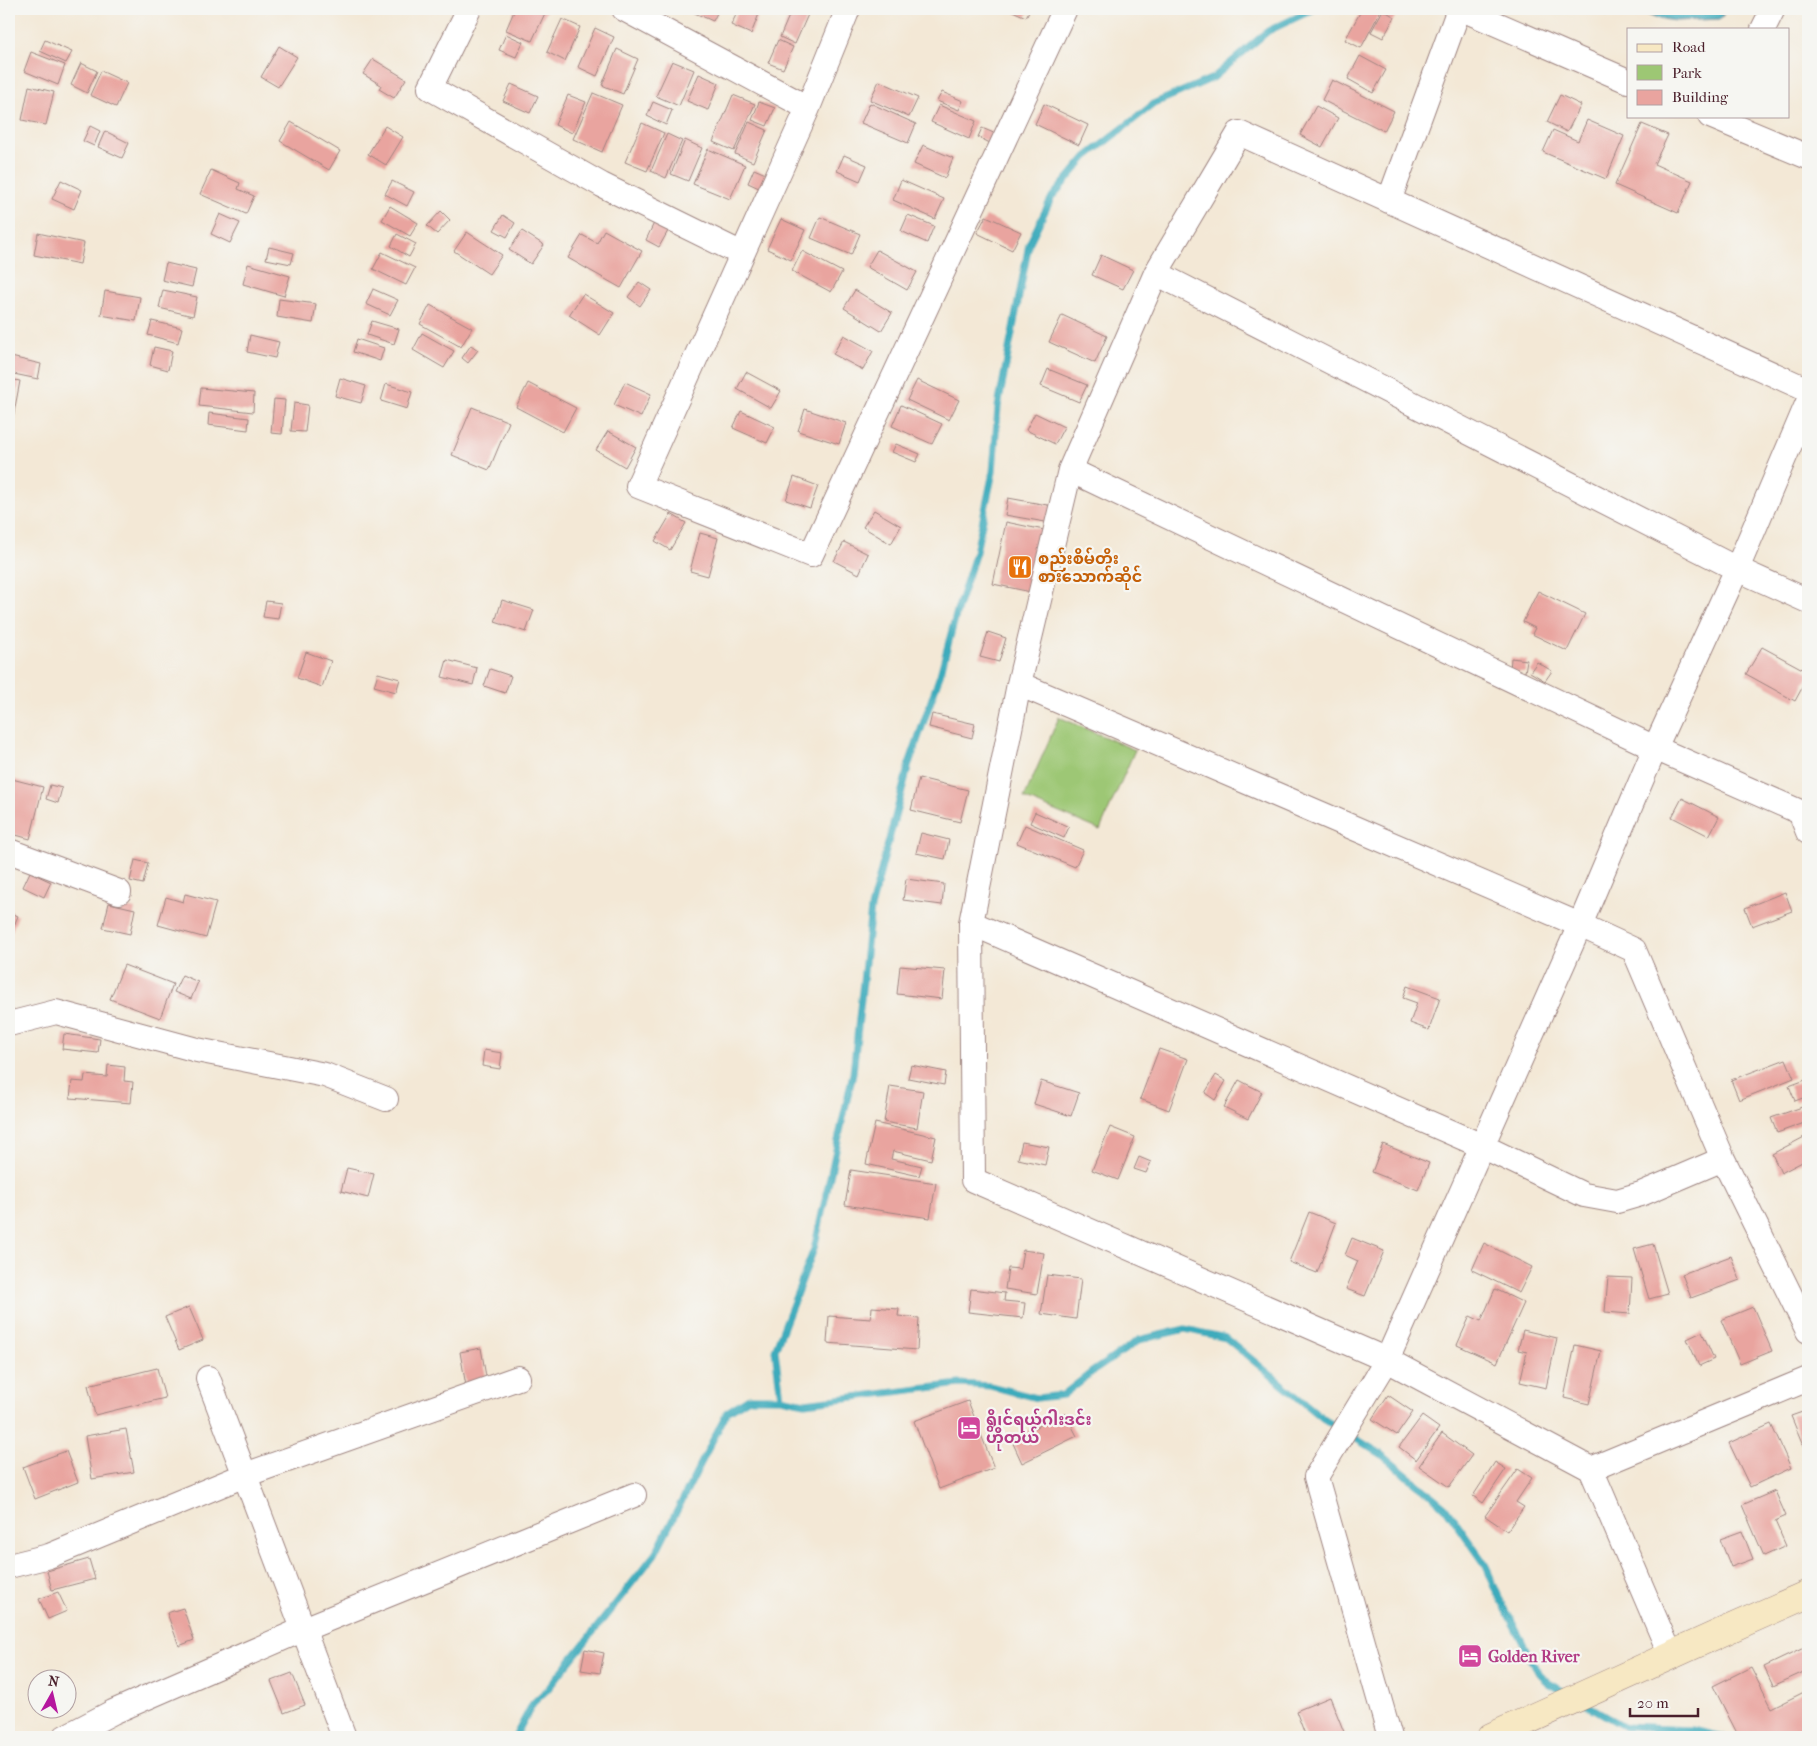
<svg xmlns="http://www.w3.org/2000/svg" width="1817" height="1746" font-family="'IM FELL French Canon','Noto Sans Myanmar',serif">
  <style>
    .green { fill: #9dc774; stroke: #747350 }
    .water { fill: #3eabbc; stroke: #446574 }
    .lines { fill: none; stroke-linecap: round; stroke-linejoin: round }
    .stream { stroke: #3eabbc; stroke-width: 7 }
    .building { fill: #e9a49f }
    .minor-casing { stroke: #9e8480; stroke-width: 26 }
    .secondary-casing { stroke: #9e8480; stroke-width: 29 }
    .minor { stroke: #fff; stroke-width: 24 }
    .secondary { stroke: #f7e8c3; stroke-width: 28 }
    .labels { text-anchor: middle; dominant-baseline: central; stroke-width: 4.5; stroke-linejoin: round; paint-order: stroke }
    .food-label { font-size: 16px; font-weight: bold; fill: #c56008; stroke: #f6f6f2; text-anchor: start }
    .hotel-label { font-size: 16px; font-weight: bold; fill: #b23c85; stroke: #f6f6f2; text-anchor: start }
  </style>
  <rect width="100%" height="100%" fill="#f6f6f2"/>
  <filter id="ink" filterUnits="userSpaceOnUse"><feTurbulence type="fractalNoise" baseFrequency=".02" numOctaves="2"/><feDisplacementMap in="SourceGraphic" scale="10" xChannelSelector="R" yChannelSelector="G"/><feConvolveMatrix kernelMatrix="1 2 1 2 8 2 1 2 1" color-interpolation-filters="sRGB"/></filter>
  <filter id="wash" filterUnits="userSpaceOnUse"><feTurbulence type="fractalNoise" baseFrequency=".0096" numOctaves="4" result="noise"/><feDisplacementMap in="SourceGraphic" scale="20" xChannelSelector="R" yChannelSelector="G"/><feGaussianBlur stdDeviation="1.12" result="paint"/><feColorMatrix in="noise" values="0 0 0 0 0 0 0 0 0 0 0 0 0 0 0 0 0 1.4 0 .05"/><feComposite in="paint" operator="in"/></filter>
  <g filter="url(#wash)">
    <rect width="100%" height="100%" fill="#f3e8d6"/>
    <path class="green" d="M1059,717L1135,750L1100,830L1024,798Z"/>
    <path class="water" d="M1597,9H1726L1721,19L1676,21L1655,18L1636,10L1620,9L1606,16Z"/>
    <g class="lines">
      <path class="stream" d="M781,1398L775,1350L814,1249L853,1073L871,908L909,764L940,675L957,611L976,552L993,472L998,407L1029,244L1052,197L1086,157L1155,103L1213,78L1268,31L1314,9
        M1584,1703L1625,1727L1691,1730L1723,1737
        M515,1737L533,1703L547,1690L655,1554L727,1412L749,1398H781L805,1403L960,1384L990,1386L1037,1398L1063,1395L1092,1372L1139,1340L1185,1329L1226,1338L1325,1420L1381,1454L1445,1507L1485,1564L1499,1597L1539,1674L1549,1683L1568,1694"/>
    </g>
    <g id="blocks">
      <path class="building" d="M9,9H15L9,29Z
        M515,9H547L532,41L506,30Z
        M691,9H719L713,21L690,11Z
        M739,9H761L751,34L731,25Z
        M792,9L810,10L795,44L780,37Z
        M1008,9H1030L1026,17Z
        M1362,9L1381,10L1361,48L1345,40Z
        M1383,10L1395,17L1383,38L1371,32Z
        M562,19L580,27L565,61L547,52Z
        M595,28L614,37L597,76L578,67Z
        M506,34L523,42L516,57L499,50Z
        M45,40L72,52L66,63L40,51Z
        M778,40L793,47L783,69L768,63Z
        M279,46L297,57L278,87L261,77Z
        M617,49L638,59L623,94L602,85Z
        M31,52L65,65L58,85L24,71Z
        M1360,56L1386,70L1373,93L1348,79Z
        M373,59L406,79L394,98L379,89L381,85L363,74Z
        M672,61L694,70L679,106L656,96Z
        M81,63L97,71L87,93L71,85Z
        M101,71L127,83L116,107L90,95Z
        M699,74L719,83L708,110L687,101Z
        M1332,80L1394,111L1384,131L1322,100Z
        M879,81L918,98L909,117L870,100Z
        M511,84L538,96L530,113L503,101Z
        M29,86L54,92L46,125L22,120Z
        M942,92L963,101L959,110L937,101Z
        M593,93L622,105L602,152L573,139Z
        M568,95L586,102L572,133L555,125Z
        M733,95L755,104L734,151L713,142Z
        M1560,95L1581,105L1567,132L1547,122Z
        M653,102L672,110L666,125L647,116Z
        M759,102L775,108L767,126L752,120Z
        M870,103L916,124L908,143L861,123Z
        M1044,104L1088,125L1079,145L1035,124Z
        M939,105L976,121L969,139L931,122Z
        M1316,106L1338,118L1322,147L1300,135Z
        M1587,120L1624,136L1606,179L1543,152L1553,130L1578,141Z
        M291,122L340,151L329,170L280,141Z
        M749,122L767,130L753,162L735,154Z
        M642,123L664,133L647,171L625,162Z
        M1642,124L1668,135L1654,164L1692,181L1678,213L1615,185Z
        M90,126L100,131L94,146L83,141Z
        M385,126L403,137L386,165L368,154Z
        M982,128L996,134L992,144L978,137Z
        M105,131L129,143L122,158L98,147Z
        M667,134L682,141L666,178L651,171Z
        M685,140L702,148L688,181L671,174Z
        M923,145L953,158L945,178L914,164Z
        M708,149L745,165L730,199L693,184Z
        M844,155L867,165L860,181L837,171Z
        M754,169L768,175L761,189L748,183Z
        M211,170L240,183L238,189L254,196L246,214L200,194Z
        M61,180L82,190L74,209L52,199Z
        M901,180L944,199L935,219L893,200Z
        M392,181L414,192L407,206L385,194Z
        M390,206L418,223L410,236L382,220Z
        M441,211L450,220L437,234L427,226Z
        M220,214L240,223L230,243L211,234Z
        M503,215L515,223L507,237L494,230Z
        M908,215L934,226L927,243L901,231Z
        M986,216L1021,232L1012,250L977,233Z
        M820,217L860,234L851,255L811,238Z
        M781,219L805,230L791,260L767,249Z
        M654,223L668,231L659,247L646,240Z
        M604,230L642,251L621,288L568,258L582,235L597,243Z
        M522,231L544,245L531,264L509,250Z
        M467,232L502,255L489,274L454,251Z
        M38,233L84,243L80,264L34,255Z
        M397,234L416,244L409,257L391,246Z
        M269,247L294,253L291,264L266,259Z
        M877,250L917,272L907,290L867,267Z
        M802,251L842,272L831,292L792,271Z
        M382,252L415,268L406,285L373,269Z
        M1101,255L1133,270L1123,289L1092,275Z
        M166,263L196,270L192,287L162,280Z
        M248,264L290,276L284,296L243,284Z
        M639,282L651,290L640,306L628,297Z
        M373,289L398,300L390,315L366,304Z
        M163,290L197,297L193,316L159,308Z
        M855,290L892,313L881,331L844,308Z
        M105,291L140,297L136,321L101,315Z
        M583,294L614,313L600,335L569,315Z
        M279,299L316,304L313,323L277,317Z
        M430,305L472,328L461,347L420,324Z
        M1062,315L1107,336L1095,363L1049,342Z
        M152,321L182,328L178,343L148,335Z
        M372,321L399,329L394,344L367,335Z
        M422,333L454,351L444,368L413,350Z
        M250,335L279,342L275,358L247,352Z
        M844,335L873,351L863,370L833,354Z
        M357,339L384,348L380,361L353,352Z
        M471,345L478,350L468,363L462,358Z
        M154,347L172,351L168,370L150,365Z
        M11,357L41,364L38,379L9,373Z
        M1048,369L1087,385L1079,402L1041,386Z
        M746,372L781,391L771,408L737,389Z
        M340,378L366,386L361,403L335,396Z
        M9,379L20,381L13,418L9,417Z
        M917,380L959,400L949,420L907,400Z
        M625,382L651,394L641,417L614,405Z
        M528,383L576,408L563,432L516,407Z
        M386,384L412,392L407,409L381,401Z
        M201,388L254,393L253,412L199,406Z
        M274,399L285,400L282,434L271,433Z
        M294,403L308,405L305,432L291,431Z
        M901,405L942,424L932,444L892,426Z
        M472,407L509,422L489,470L452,455Z
        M805,409L846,423L839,444L798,431Z
        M741,411L775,427L767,443L733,428Z
        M209,413L249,418L248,430L208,425Z
        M1035,413L1064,427L1055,444L1026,430Z
        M608,431L636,447L625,467L596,450Z
        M896,444L920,454L916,462L892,452Z
        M794,477L818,486L810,508L786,500Z
        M1008,498L1053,506L1051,523L1005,515Z
        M874,510L901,526L891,544L863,527Z
        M671,514L686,523L670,550L655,541Z
        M1006,522L1044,530L1031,592L993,584Z
        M700,533L718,538L708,576L690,571Z
        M844,542L868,554L859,574L834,561Z
        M1538,591L1585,614L1567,651L1532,634L1535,628L1523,622Z
        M502,600L534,610L526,632L495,622Z
        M266,601L281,603L278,619L263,617Z
        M988,632L1006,638L999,662L980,657Z
        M1762,647L1808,672V677L1795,701L1746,674Z
        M306,652L331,661L322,687L297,678Z
        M1511,658L1527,660L1525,672L1510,671Z
        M447,660L477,668L473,685L442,677Z
        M1537,662L1552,671L1545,681L1530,672Z
        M490,669L511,676L505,693L484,686Z
        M378,673L400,679L396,692L374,686Z
        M932,714L975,724L972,738L929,727Z
        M919,778L968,790L960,822L911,810Z
        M12,779L43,787L30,839L9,833V792Z
        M50,785L62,788L58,803L46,799Z
        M1682,798L1719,817L1709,836L1672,817Z
        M1035,812L1069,827L1064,838L1030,823Z
        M1025,825L1083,850L1075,867L1017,843Z
        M921,833L949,840L945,859L916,853Z
        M135,860L148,863L143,884L130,881Z
        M30,872L51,882L44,897L23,887Z
        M906,879L944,884L942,905L903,900Z
        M1785,892L1792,911L1752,926L1745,908Z
        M185,894L216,902L206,938L158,925L166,897L183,902Z
        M109,903L135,909L130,934L103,928Z
        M9,912L18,916L9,938Z
        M124,965L173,984L160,1018L110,999Z
        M900,966L945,970L942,999L897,994Z
        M182,975L198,982L191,999L174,992Z
        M1407,986L1440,998L1429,1030L1410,1023L1417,1003L1403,998Z
        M64,1034L100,1039L98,1053L62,1049Z
        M1159,1049L1188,1059L1169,1110L1140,1099Z
        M484,1050L502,1053L500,1069L482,1066Z
        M1786,1059L1794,1078L1739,1100L1731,1080Z
        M108,1065L125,1067L124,1081L133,1082L131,1103L70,1098L72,1081L84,1082L85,1075L107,1077Z
        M911,1065L946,1072L944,1085L908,1078Z
        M1216,1075L1226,1081L1215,1100L1205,1093Z
        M1808,1079V1096L1795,1101L1789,1086Z
        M1239,1080L1262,1092L1248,1119L1224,1107Z
        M1041,1081L1079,1093L1071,1116L1034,1104Z
        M890,1086L923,1091L917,1128L884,1122Z
        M1802,1107L1807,1122L1777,1133L1771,1118Z
        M875,1123L936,1137L931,1160L893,1151L891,1159L922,1166L919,1176L866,1164Z
        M1110,1127L1135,1137L1118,1180L1092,1170Z
        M1808,1135V1159L1781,1173L1772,1154Z
        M1022,1142L1049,1147L1045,1165L1018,1159Z
        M1383,1144L1429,1163L1418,1190L1372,1172Z
        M1139,1157L1151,1162L1146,1173L1134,1169Z
        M347,1168L374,1174L368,1198L341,1191Z
        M851,1170L936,1183L930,1218L845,1205Z
        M1309,1212L1336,1223L1317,1273L1289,1262Z
        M1352,1238L1384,1251L1365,1296L1346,1289L1358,1261L1345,1255Z
        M1484,1243L1532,1267L1519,1293L1472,1270Z
        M1653,1244L1668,1294L1649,1299L1634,1249Z
        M1023,1250L1044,1253L1037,1294L1005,1289L1008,1268L1020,1269Z
        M1731,1256L1740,1280L1691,1298L1682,1274Z
        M1047,1275L1081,1279L1076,1319L1041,1314Z
        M1608,1277L1632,1278L1630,1314L1605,1312Z
        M971,1289L1005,1293L1004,1301L1025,1303L1023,1318L968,1312Z
        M1495,1289L1524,1303L1497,1363L1457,1345L1470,1316L1481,1321Z
        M189,1307L203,1340L179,1350L165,1317Z
        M872,1307L899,1309L898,1316L919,1318L917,1350L827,1343L829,1316L871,1319Z
        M1753,1307L1772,1351L1740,1364L1721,1320Z
        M1523,1330L1557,1338L1546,1388L1520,1382L1527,1352L1518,1350Z
        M1702,1332L1714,1359L1699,1366L1687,1339Z
        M1575,1345L1601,1351L1589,1404L1564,1398Z
        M481,1348L487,1382L466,1386L460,1352Z
        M157,1368L165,1398L95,1415L88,1385Z
        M1388,1395L1413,1412L1397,1435L1372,1419Z
        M968,1401L994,1468L939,1489L914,1421Z
        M1808,1410V1443L1803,1445L1791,1416Z
        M1065,1413L1077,1436L1022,1463L1011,1439Z
        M1422,1416L1439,1428L1416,1460L1399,1447Z
        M1771,1424L1791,1468L1750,1487L1729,1443Z
        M126,1429L134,1472L92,1479L85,1436Z
        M1442,1433L1472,1455L1449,1487L1419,1466Z
        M66,1451L78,1482L35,1499L23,1467Z
        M1495,1462L1506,1469L1483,1503L1473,1496Z
        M1518,1469L1532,1478L1516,1502L1524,1507L1507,1531L1485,1516Z
        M1775,1491L1786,1516L1775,1521L1786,1546L1764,1556L1742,1505Z
        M1742,1531L1753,1559L1731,1567L1720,1539Z
        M89,1559L95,1579L52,1590L47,1571Z
        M58,1592L67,1611L48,1619L39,1599Z
        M183,1608L194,1640L179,1646L167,1613Z
        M1808,1646V1670L1773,1686L1764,1667Z
        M585,1649L604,1653L600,1673L581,1670Z
        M1751,1667L1772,1708L1808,1690V1733L1799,1737H1739L1713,1686Z
        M292,1673L305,1705L284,1713L271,1681Z
        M1330,1697L1346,1737H1306L1296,1711Z"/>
    </g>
  </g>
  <g filter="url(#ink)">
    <use href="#blocks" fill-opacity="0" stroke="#9e8480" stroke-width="1"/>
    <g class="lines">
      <defs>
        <path id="minor" d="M469,9L430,88L602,185L742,254
          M624,9L808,108
          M848,9L808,108L638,486L811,555L1065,9
          M1462,9L1628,81
          M1763,29L1773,9
          M1710,116L1808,157
          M1389,201L1459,9
          M1156,273L1737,569L1808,601
          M1070,470L1655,748L1800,812L1808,832
          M1019,684L1580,925L1634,950L1723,1159L1808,1331
          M9,851L119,892
          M971,923L1482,1146L1584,1195L1617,1201L1641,1194L1723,1159
          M9,1024L56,1012L197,1050L325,1075L386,1099
          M208,1378L344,1737
          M1591,1469L1808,1379
          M9,1566L49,1556L245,1475L518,1378
          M1671,1656L1591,1469L1387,1360L973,1180L971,923L1019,684L1070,470L1156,273L1239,133L1808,390
          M65,1737L113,1712L304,1629L634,1495
          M1390,1737L1316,1477L1387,1360L1580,925L1655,748L1737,569L1808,402"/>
        <path id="secondary" d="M1491,1737L1729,1629L1808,1594"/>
      </defs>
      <use href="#minor" class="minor-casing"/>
      <use href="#secondary" class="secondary-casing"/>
      <use href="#minor" class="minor"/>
      <use href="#secondary" class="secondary"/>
    </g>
  </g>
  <defs>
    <symbol id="restaurant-square" viewBox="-11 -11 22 22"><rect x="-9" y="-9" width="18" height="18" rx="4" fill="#e8710a" stroke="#f6f6f2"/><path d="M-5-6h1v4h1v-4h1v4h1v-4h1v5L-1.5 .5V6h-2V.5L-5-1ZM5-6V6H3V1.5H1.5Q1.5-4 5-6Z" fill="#fff"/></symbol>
    <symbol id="hotel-square" viewBox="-11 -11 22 22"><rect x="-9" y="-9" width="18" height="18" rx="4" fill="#d1479c" stroke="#f6f6f2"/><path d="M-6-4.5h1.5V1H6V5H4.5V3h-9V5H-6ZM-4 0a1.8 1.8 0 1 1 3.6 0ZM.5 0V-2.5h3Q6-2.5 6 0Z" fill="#fff"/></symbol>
  </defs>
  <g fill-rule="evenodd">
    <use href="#restaurant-square" x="1006" y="553" width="28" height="28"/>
    <use href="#hotel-square" x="955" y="1414" width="28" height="28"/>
    <use href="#hotel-square" x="1456" y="1642" width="28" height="28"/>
  </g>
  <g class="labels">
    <g class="food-label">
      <text x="1038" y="558">စည်းစိမ်တိုး<tspan x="1038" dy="18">စားသောက်ဆိုင်</tspan></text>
    </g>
    <g class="hotel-label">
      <text x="986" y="1419">ရွိုင်ရယ်ဂါးဒင်း<tspan x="986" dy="18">ဟိုတယ်</tspan></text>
      <text x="1488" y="1656">Golden River</text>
    </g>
  </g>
  <rect width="1817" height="1746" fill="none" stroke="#f6f6f2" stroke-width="30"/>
  <rect x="1627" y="28" width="162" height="90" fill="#f6f6f2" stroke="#b1a0a2"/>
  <rect x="1637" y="44" width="25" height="8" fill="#f7e8c3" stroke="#b1a0a2"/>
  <text x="1672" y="52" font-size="15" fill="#4a1f2b">Road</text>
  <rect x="1637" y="65" width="25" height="15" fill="#9dc774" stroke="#b1a0a2"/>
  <text x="1672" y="78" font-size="15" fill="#4a1f2b">Park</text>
  <rect x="1637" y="90" width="25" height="15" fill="#e9a49f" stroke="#b1a0a2"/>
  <text x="1672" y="102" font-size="15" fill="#4a1f2b">Building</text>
  <g transform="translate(52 1694) rotate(8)"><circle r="24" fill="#f6f6f2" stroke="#b1a0a2"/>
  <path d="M0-4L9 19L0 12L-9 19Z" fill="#b5179e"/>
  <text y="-8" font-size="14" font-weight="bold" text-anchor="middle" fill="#4a1f2b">N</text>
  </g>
  <path d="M1630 1708v8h68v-8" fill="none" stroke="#4a1f2b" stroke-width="2.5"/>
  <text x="1637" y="1708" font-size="15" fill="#4a1f2b" stroke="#f6f6f2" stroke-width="4" paint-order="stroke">20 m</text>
</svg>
